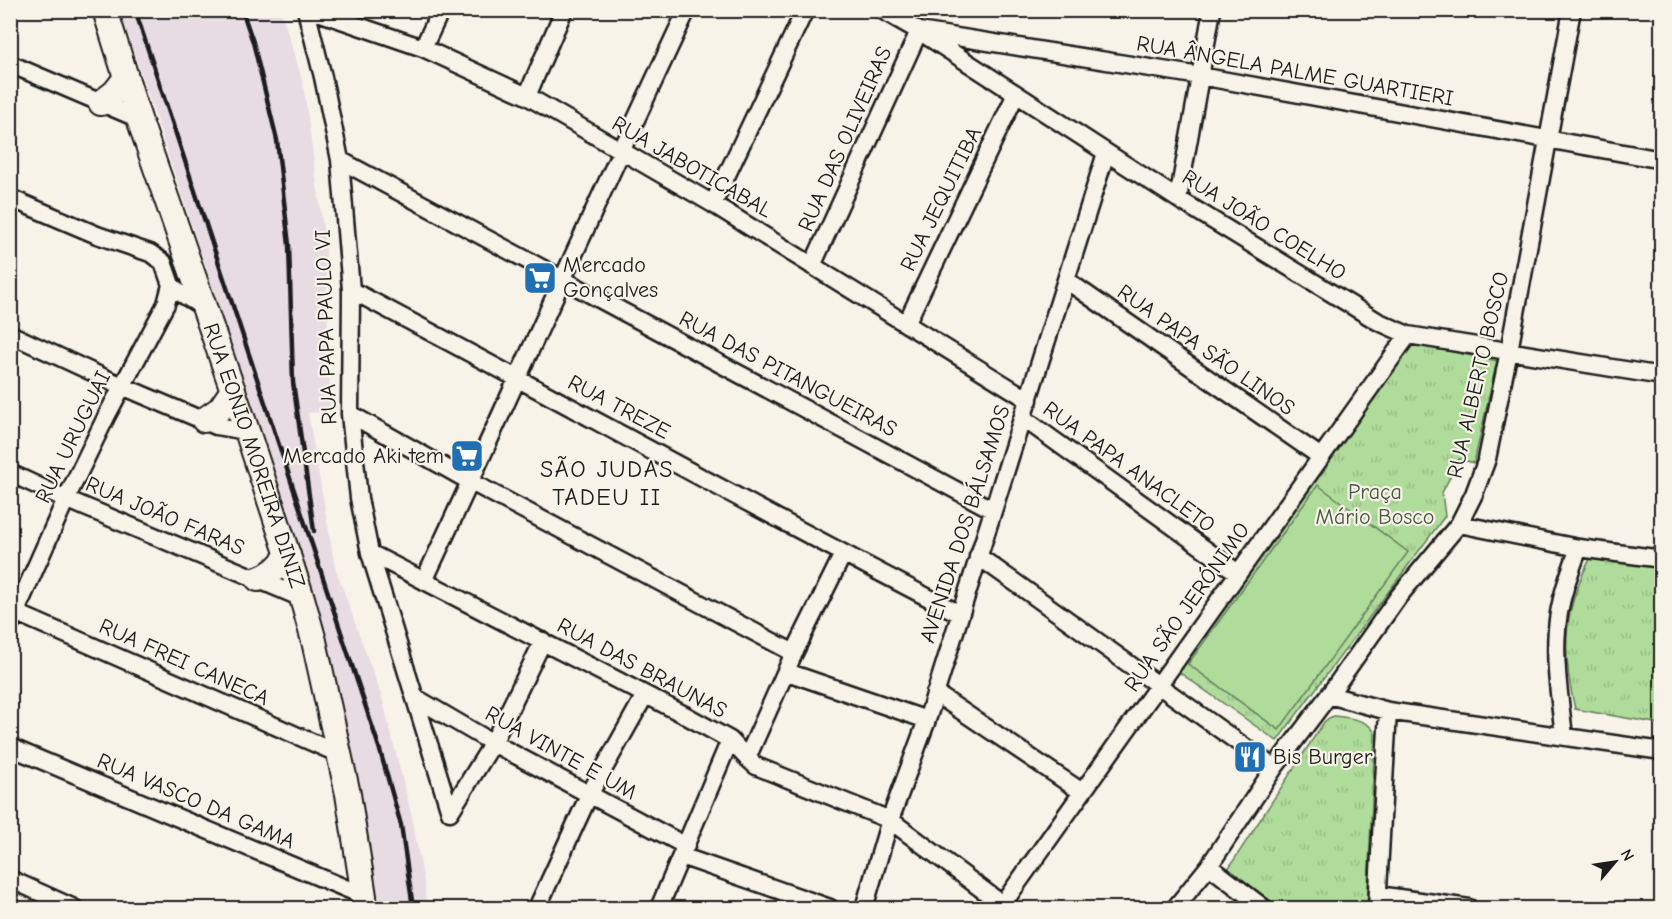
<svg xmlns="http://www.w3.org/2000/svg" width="1672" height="919" font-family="'Comic Neue',sans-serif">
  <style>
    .built { fill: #e7dce2 }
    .grass { fill: url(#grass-tufts); stroke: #667c5c; stroke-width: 1.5 }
    .pitch { fill: #afdc9b; stroke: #667c5c; stroke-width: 1.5 }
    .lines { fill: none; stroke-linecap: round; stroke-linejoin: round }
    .minor-casing { stroke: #1c1c1c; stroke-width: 21 }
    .secondary-casing { stroke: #1c1c1c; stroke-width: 28 }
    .minor { stroke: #f7f3e8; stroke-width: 16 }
    .secondary { stroke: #f7f3e8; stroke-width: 24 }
    .rail { stroke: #1c1c1c; stroke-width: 4.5 }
    .labels { text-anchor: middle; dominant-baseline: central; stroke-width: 4.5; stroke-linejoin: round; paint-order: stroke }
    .street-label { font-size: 22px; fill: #1c1c1c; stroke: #f7f3e8 }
    .poi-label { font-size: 22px; fill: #1c1c1c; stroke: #f7f3e8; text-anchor: start }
    .park-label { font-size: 22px; fill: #485642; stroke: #f7f3e8 }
    .neighbourhood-label { font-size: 24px; letter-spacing: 1.5px; fill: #1c1c1c; stroke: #f7f3e8 }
  </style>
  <defs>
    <pattern id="grass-tufts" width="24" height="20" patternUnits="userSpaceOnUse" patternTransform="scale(1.5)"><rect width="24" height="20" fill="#afdc9b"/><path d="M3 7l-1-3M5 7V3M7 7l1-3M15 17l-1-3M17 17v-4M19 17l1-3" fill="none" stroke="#96bc85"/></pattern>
  </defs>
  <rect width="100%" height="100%" fill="#f7f3e8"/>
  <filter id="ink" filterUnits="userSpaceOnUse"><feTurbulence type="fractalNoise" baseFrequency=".0167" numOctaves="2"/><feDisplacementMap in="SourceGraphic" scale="12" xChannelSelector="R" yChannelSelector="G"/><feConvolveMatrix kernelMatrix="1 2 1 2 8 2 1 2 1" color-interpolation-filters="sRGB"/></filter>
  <g filter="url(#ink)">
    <path class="built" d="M120,11H281L303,83L326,249L330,411L308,413L335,567L382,698L411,813L425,887L426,908H377L371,855L332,666L306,573L267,450Z"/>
    <path class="grass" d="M1409,343L1497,361L1474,463L1459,459L1442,493L1445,516L1277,741L1179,672L1331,458Z
      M1600,541L1661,552V724L1575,709C1559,642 1565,600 1600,541Z
      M1334,716C1347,717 1371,720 1375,734L1367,908H1280L1228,869L1324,722L1329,718Z"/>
    <path class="pitch" d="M1318,485L1408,552L1279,730L1188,664Z"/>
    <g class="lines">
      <defs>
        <path id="minor" d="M306,10L323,77L340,160L351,290L350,414L359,498L370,553L450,812
          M312,10L423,48L527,96L713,204L1029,400
          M882,10L919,31L1178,199L1377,321L1408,335L1662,376
          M423,48L441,10
          M10,64L139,119
          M527,96L564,10
          M340,160L993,510
          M10,198L97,235L150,253L163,262L171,285L177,291L203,307
          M1178,199L1212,10
          M713,204L805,10
          M812,266L919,31L1200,76L1662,160
          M1066,280L1321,457
          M351,290C555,397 755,509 960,614
          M906,324L1016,94
          M10,334L122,386L216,426L247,431
          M350,414L471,482L794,653
          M1023,418L1238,573
          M10,473L66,499L302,598
          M1459,524L1579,548L1662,559
          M370,553L683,714L730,740L747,758L756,766L890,820L1007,908
          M978,556L1274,768
          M424,581C513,391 597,200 687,10
          M10,610L339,754
          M10,625L66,499L107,415L166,304L171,285
          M787,672L927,720
          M935,693L1082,792
          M1329,695L1388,711L1662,751
          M416,698L493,743L686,846
          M1564,736C1560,700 1554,664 1557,629C1559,601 1569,574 1579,548
          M10,747L364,896
          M747,758L794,653L843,554
          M450,812L493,743L543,641
          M681,856L830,908
          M1209,866L1264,908
          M10,879L74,908
          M1378,895L1469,908
          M1002,905L1408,335
          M537,908L589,795L645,695
          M659,908L730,740
          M864,908L890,820L927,720L1106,153
          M1175,908L1209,866L1274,768L1329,695L1399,596L1459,524L1474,494L1487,459L1509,351L1572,10
          M1377,908L1388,711"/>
        <g id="secondary">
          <path id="s1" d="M105,10L139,119L247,431L302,598L314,641L348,794L364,896V908"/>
          <path d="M101,103L115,92L126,78"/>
          <path d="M204,420L220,409L233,390"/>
          <path d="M258,579C272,574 279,567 288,555"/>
        </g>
      </defs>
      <use href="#minor" class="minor-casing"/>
      <use href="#secondary" class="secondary-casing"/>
      <use href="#minor" class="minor"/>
      <use href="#secondary" class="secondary"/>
      <path class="rail" d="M135,10L379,747L401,825L413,908
        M242,10L253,42L277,140L289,245L293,382L314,531"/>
    </g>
  </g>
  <defs>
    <symbol id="supermarket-square" viewBox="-11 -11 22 22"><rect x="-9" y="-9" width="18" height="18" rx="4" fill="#1f6fb2" stroke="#f7f3e8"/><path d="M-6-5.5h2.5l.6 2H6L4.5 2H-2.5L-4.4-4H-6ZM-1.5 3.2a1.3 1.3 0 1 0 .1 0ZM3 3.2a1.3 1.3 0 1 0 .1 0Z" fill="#fff"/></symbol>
    <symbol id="restaurant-square" viewBox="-11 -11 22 22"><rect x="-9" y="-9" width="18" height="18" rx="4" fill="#1f6fb2" stroke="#f7f3e8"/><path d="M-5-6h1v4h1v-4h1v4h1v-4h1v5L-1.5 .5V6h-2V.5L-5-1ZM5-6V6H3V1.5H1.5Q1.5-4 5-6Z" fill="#fff"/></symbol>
  </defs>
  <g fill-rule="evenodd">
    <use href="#supermarket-square" x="521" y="259" width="38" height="38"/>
    <use href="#supermarket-square" x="448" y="437" width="38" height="38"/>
    <use href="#restaurant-square" x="1231" y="738" width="38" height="38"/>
  </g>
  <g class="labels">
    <g class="street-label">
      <text transform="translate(1295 71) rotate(10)">RUA ÂNGELA PALME GUARTIERI</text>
      <text transform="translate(845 139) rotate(-66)">RUA DAS OLIVEIRAS</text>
      <text transform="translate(692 167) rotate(30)">RUA JABOTICABAL</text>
      <text transform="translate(941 199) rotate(-64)">RUA JEQUITIBA</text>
      <text transform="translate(1264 225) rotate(32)">RUA JOÃO COELHO</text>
      <text transform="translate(326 327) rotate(-92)">RUA PAPA PAULO VI</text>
      <text transform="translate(1206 350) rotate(35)">RUA PAPA SÃO LINOS</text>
      <text transform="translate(788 374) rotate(28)">RUA DAS PITANGUEIRAS</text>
      <text transform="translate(1478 375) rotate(-77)">RUA ALBERTO BOSCO</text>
      <text transform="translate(619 407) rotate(28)">RUA TREZE</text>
      <text transform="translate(73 437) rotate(-64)">RUA URUGUAI</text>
      <text stroke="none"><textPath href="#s1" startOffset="470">RUA EONIO MOREIRA DINIZ</textPath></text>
      <text transform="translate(1129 467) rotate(36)">RUA PAPA ANACLETO</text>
      <text transform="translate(165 516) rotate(23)">RUA JOÃO FARAS</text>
      <text transform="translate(965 524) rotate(-72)">AVENIDA DOS BÁLSAMOS</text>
      <text transform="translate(1187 607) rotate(-55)">RUA SÃO JERÓNIMO</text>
      <text transform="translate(184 662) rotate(24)">RUA FREI CANECA</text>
      <text transform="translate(642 668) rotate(28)">RUA DAS BRAUNAS</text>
      <text transform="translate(561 753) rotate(29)">RUA VINTE E UM</text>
      <text transform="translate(196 801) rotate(23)">RUA VASCO DA GAMA</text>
    </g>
    <g class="poi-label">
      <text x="563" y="265">Mercado<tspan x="563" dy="25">Gonçalves</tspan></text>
      <text x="444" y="456" text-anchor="end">Mercado Aki tem</text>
      <text x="1273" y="757">Bis Burger</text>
    </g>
    <g class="park-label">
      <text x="1375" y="492">Praça<tspan x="1375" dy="25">Mário Bosco</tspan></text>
    </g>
    <g class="neighbourhood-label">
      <text x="607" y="469">SÃO JUDAS<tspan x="607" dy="28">TADEU II</tspan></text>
    </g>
  </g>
  <rect width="1672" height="919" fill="none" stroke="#f7f3e8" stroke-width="36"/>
  <rect x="18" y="18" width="1636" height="883" fill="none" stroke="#1c1c1c" stroke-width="2" filter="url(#ink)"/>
  <g transform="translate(1615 862) rotate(61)" stroke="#f7f3e8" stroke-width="4.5" paint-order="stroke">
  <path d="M0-4.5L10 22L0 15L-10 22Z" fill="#1c1c1c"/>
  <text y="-9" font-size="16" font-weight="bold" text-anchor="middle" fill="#1c1c1c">N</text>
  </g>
</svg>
